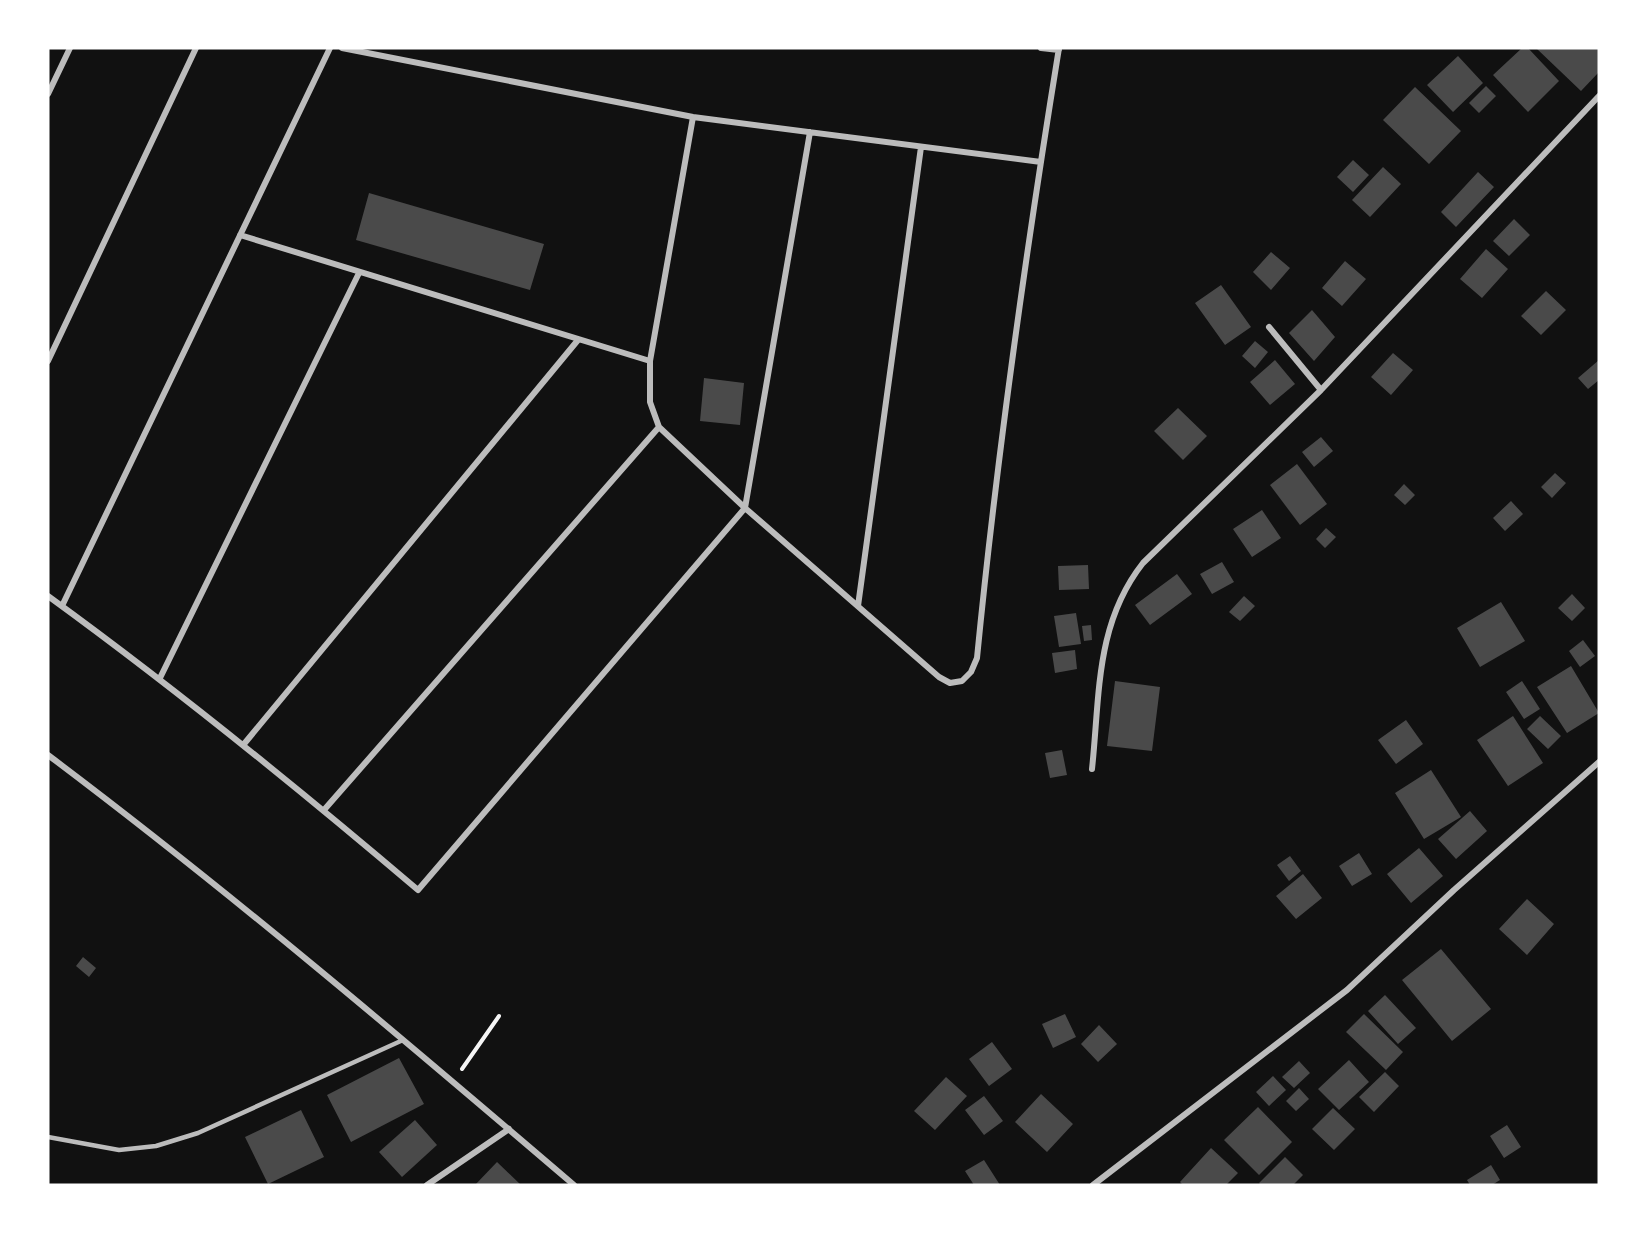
<svg xmlns="http://www.w3.org/2000/svg" width="1647" height="1233" font-family="'Nunito Sans',sans-serif">
  <style>
    .building { fill: #4a4a4a }
    .lines { fill: none; stroke-linecap: round; stroke-linejoin: round }
    .path { stroke: #f5f5f5; stroke-width: 4 }
    .service { stroke: #bcbcbc; stroke-width: 4.5 }
    .minor { stroke: #bcbcbc; stroke-width: 6 }
  </style>
  <rect width="100%" height="100%" fill="#111"/>
  <path class="building" d="M1522,48H1528L1559,81L1528,112L1493,75Z
    M1536,48H1599V72L1581,91Z
    M1458,56L1483,83L1453,112L1427,85Z
    M1486,86L1496,96L1479,113L1469,103Z
    M1415,87L1461,131L1429,164L1383,120Z
    M1353,160L1369,175L1353,192L1337,177Z
    M1383,167L1401,184L1370,217L1352,200Z
    M1478,172L1494,187L1456,227L1441,212Z
    M369,193L544,244L530,290L356,240Z
    M1514,219L1530,235L1509,256L1493,241Z
    M1486,249L1508,269L1482,298L1460,279Z
    M1271,252L1290,268L1271,290L1253,272Z
    M1345,261L1366,279L1342,306L1322,288Z
    M1221,285L1251,327L1225,345L1195,303Z
    M1546,291L1566,310L1541,335L1521,316Z
    M1312,310L1335,337L1314,361L1289,333Z
    M1255,341L1268,352L1255,368L1242,356Z
    M1393,353L1413,370L1391,395L1371,377Z
    M1275,360L1295,384L1270,405L1250,382Z
    M1599,360V380L1588,389L1578,378Z
    M704,378L744,383L740,425L700,421Z
    M1178,408L1207,436L1183,460L1154,431Z
    M1321,437L1333,451L1314,467L1302,452Z
    M1297,464L1327,504L1300,525L1270,485Z
    M1555,473L1566,483L1552,498L1541,487Z
    M1404,484L1415,495L1405,505L1394,495Z
    M1511,501L1523,514L1505,531L1493,518Z
    M1262,510L1281,538L1252,557L1233,529Z
    M1326,528L1336,537L1325,548L1316,539Z
    M1222,562L1234,582L1212,594L1200,574Z
    M1088,565L1089,589L1059,590L1058,566Z
    M1177,574L1192,594L1150,625L1135,605Z
    M1572,594L1585,608L1572,621L1558,608Z
    M1244,596L1255,606L1240,621L1229,612Z
    M1501,602L1525,641L1480,667L1457,628Z
    M1076,613L1081,644L1059,647L1054,616Z
    M1091,625L1092,640L1084,641L1082,626Z
    M1583,640L1595,656L1580,667L1569,651Z
    M1075,650L1077,669L1055,673L1052,653Z
    M1571,666L1599,713L1567,733L1537,687Z
    M1115,681L1160,687L1152,751L1107,746Z
    M1522,681L1540,709L1524,719L1506,692Z
    M1513,716L1543,763L1508,786L1477,740Z
    M1540,716L1561,736L1548,749L1527,729Z
    M1406,720L1423,744L1396,764L1378,740Z
    M1062,750L1067,775L1050,778L1045,753Z
    M1431,770L1461,817L1424,839L1395,793Z
    M1470,811L1487,831L1456,859L1438,839Z
    M1419,848L1443,876L1411,903L1387,874Z
    M1359,853L1372,874L1352,886L1339,866Z
    M1290,856L1301,871L1289,881L1277,865Z
    M1303,874L1322,898L1296,919L1276,896Z
    M1527,899L1554,924L1527,955L1499,929Z
    M1441,949L1491,1009L1452,1041L1402,980Z
    M83,957L96,968L89,977L76,966Z
    M1385,995L1416,1028L1398,1044L1368,1011Z
    M1065,1014L1076,1037L1053,1048L1042,1024Z
    M1364,1014L1403,1052L1386,1070L1346,1032Z
    M1099,1025L1117,1044L1098,1062L1081,1044Z
    M992,1042L1012,1069L989,1086L969,1059Z
    M399,1058L424,1104L351,1142L327,1095Z
    M1349,1060L1369,1082L1339,1110L1318,1089Z
    M1299,1061L1310,1073L1294,1088L1282,1077Z
    M1385,1072L1399,1086L1374,1112L1359,1097Z
    M1273,1076L1286,1090L1269,1106L1256,1092Z
    M946,1077L967,1096L935,1130L914,1111Z
    M1299,1088L1309,1099L1296,1111L1286,1101Z
    M1041,1094L1073,1124L1047,1152L1015,1122Z
    M984,1096L1003,1121L984,1135L965,1110Z
    M1258,1107L1292,1142L1259,1175L1224,1140Z
    M1333,1108L1355,1129L1334,1150L1312,1129Z
    M301,1110L324,1157L268,1184L245,1137Z
    M415,1120L437,1145L402,1177L379,1152Z
    M1507,1125L1521,1147L1504,1158L1490,1136Z
    M1211,1148L1238,1173L1226,1185H1183L1180,1182Z
    M1285,1157L1303,1175L1293,1185H1261L1259,1183Z
    M984,1160L1000,1185H974L965,1171Z
    M497,1162L521,1185H475Z
    M1491,1165L1500,1180L1492,1185H1470L1467,1180Z"/>
  <g class="lines">
    <path class="path" d="M462,1069L499,1016"/>
    <path class="service" d="M48,1137L119,1150L156,1146L198,1133L403,1040"/>
    <path class="minor" d="M342,48L693,117L1041,162
      M1041,48L1059,50
      M48,94L70,48
      M693,117L650,361V402L659,427L745,508L939,677L950,683L962,681L971,672L977,658C997,454 1026,251 1059,48
      M240,235L650,361
      M1269,327L1321,390
      M48,361L196,48
      M48,596C176,689 298,788 418,890L745,508L810,132
      M62,606L330,48
      M858,606L921,147
      M160,678L359,273
      M244,744L578,340
      M48,755C229,891 402,1038 574,1185
      M1092,769C1100,695 1095,624 1143,563L1321,390L1599,96
      M324,810L659,427
      M427,1185L509,1129
      M1093,1185L1347,990L1454,890L1599,762"/>
  </g>
  <rect width="1647" height="1233" fill="none" stroke="#ffffff" stroke-width="99"/>
</svg>
